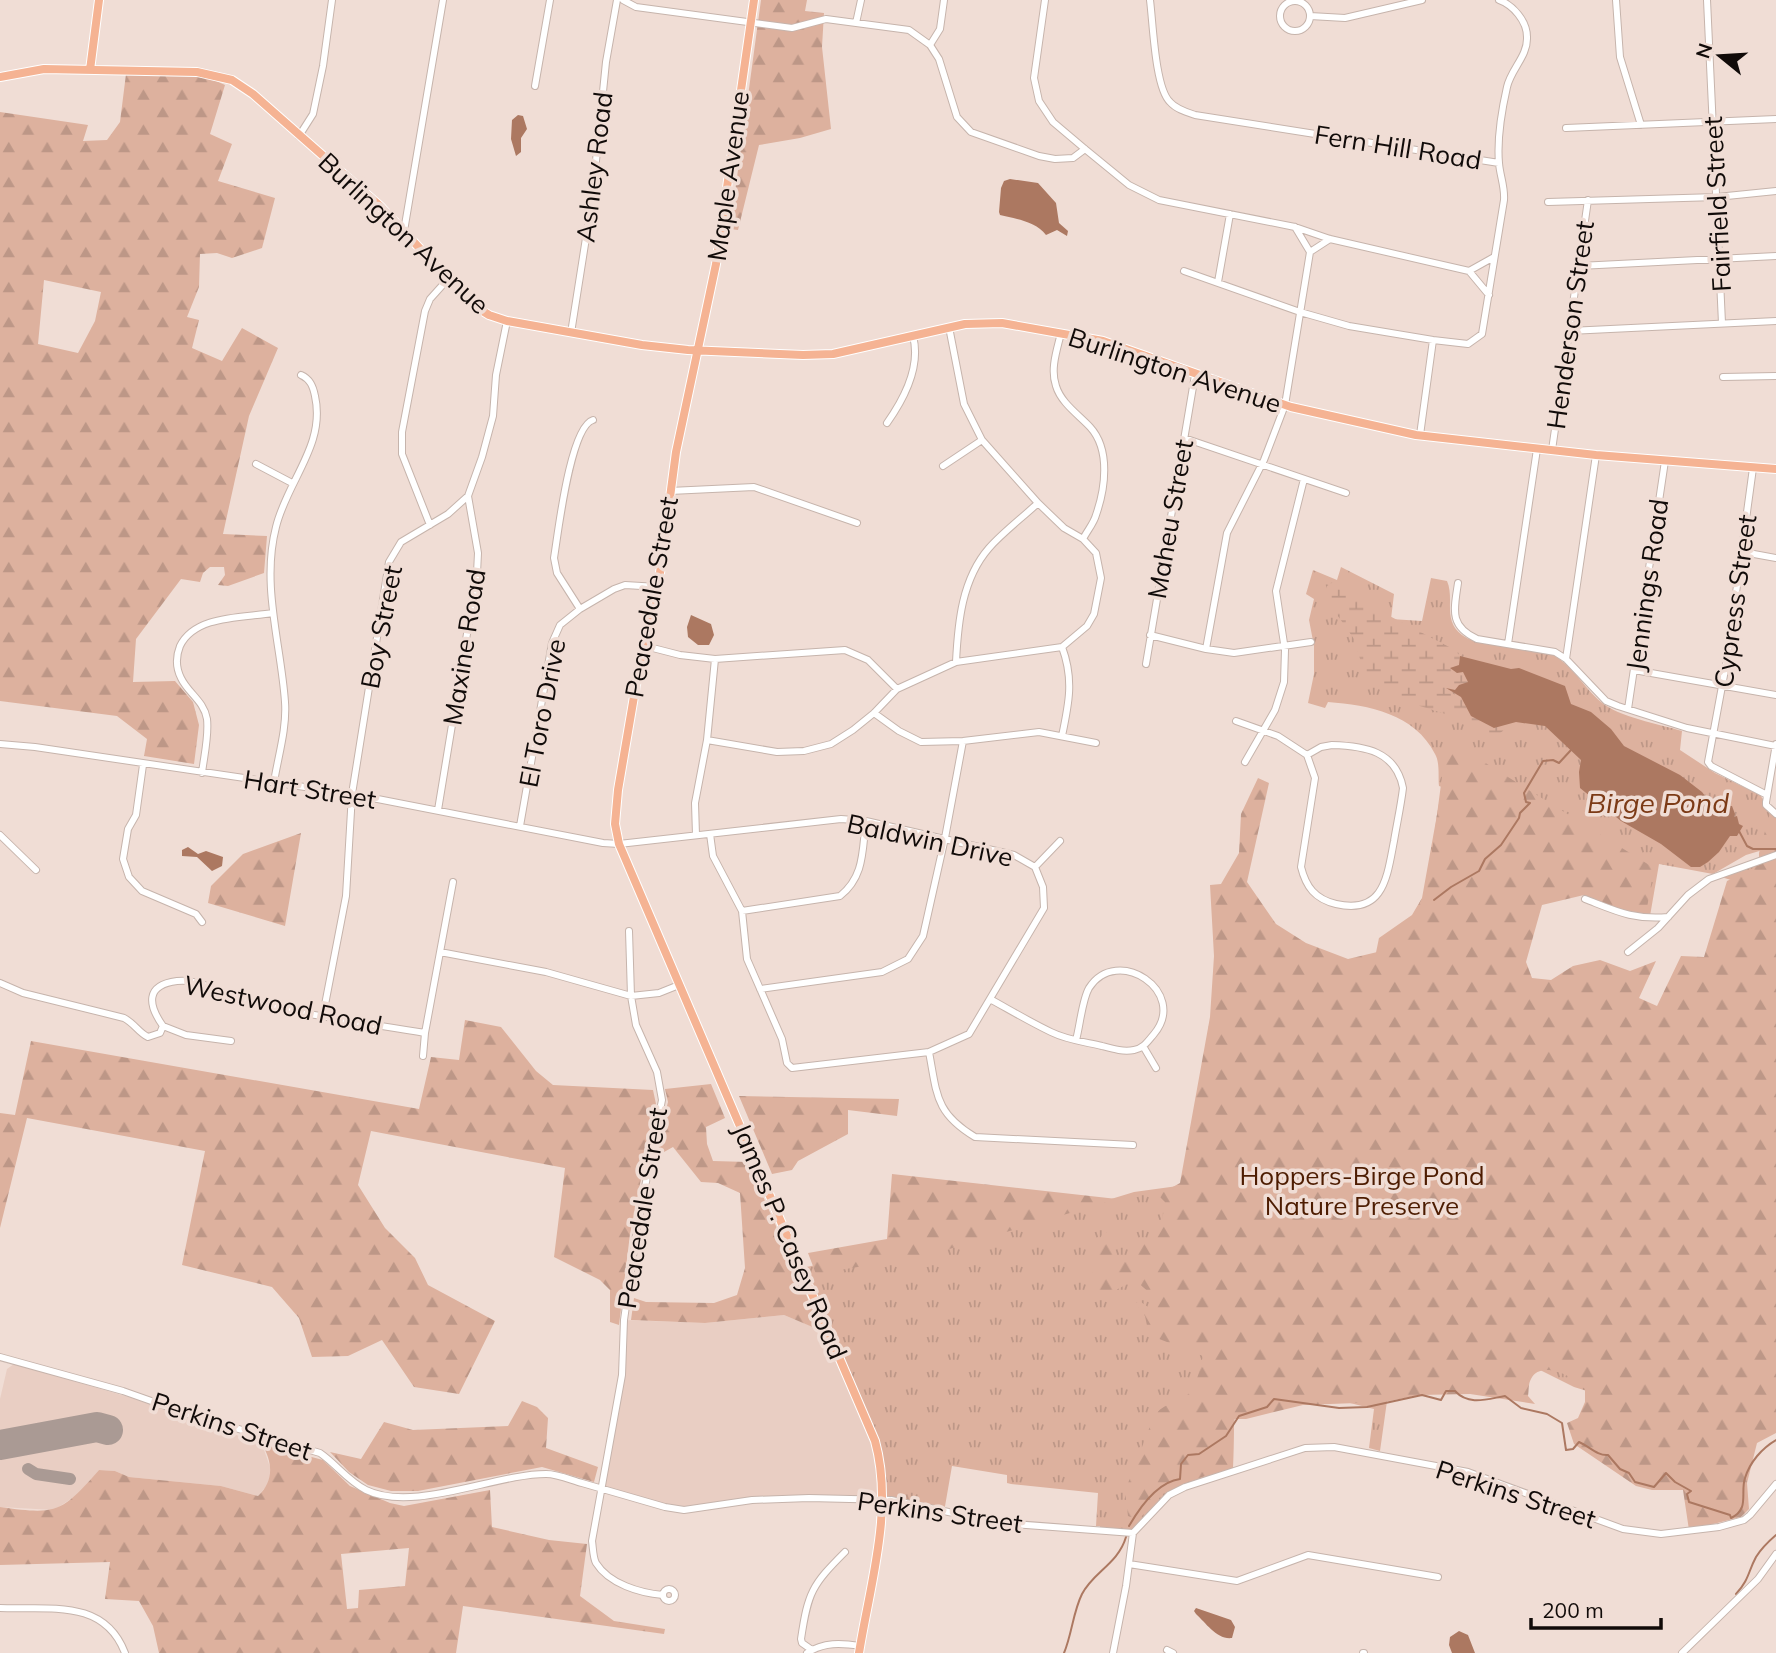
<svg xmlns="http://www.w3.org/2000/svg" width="1776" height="1653" font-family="Mulish,sans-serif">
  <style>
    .built { fill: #e9cec3 }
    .grass { fill: url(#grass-tufts) }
    .forest { fill: url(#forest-firs); fill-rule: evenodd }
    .wetland { fill: url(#wetland-marsh) }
    .water { fill: #ac7861 }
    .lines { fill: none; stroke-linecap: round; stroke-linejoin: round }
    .stream { stroke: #ac7861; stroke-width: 2 }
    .taxiway { stroke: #aa9a94; stroke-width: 12 }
    .runway { stroke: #aa9a94; stroke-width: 30 }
    .minor-casing { stroke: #c6b4ac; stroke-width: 8 }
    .major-casing { stroke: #fff; stroke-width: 10 }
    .minor { stroke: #fff; stroke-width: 6 }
    .major { stroke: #f5b393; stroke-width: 8 }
    .labels { text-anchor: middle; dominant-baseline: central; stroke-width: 7; stroke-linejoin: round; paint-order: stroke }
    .street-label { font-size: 26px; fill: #110b09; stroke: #f0ddd5 }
    .park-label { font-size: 26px; fill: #4d1c01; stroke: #f0ddd5 }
    .water-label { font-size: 28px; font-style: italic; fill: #7c3a16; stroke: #f0ddd5 }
  </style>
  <defs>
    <pattern id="grass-tufts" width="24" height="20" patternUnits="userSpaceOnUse" patternTransform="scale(1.75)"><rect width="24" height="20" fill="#ddb19e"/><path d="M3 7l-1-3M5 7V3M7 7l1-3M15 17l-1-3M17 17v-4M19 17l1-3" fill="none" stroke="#bd9787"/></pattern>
    <pattern id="forest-firs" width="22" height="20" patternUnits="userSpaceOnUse" patternTransform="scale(1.75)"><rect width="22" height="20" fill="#ddb19e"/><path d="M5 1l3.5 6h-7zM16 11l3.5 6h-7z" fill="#bd9787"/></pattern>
    <pattern id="wetland-marsh" width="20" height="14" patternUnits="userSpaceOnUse" patternTransform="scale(1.75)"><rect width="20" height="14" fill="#ddb19e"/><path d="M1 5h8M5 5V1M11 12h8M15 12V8" fill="none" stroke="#bd9787"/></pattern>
  </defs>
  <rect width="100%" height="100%" fill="#f0ddd5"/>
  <path class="built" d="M784,1315L830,1334L869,1424L883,1500H752L684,1510L601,1489L622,1375L624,1320L705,1323Z
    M14,1364L132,1398L262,1444L271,1470L269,1483L258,1496L221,1486L129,1477L115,1471L99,1470L77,1495L54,1510L0,1507V1399L7,1369Z"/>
  <path class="grass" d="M1341,567L1394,594L1391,619L1422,621L1431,578L1447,581C1455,599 1442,620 1462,635C1482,650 1531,643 1551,654C1572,664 1584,688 1601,702C1619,717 1659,724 1682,731L1680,750L1715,773L1760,795L1776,818V846L1746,855L1713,874L1659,864L1650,916L1530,877L1509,998L1676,1094L1731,880L1718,876L1762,856L1661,1414L1574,1387L1530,1365L1388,1394L1380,1451L1369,1448L1374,1409L1322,1396L1239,1391L1234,1424L1233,1470L1169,1495L1133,1533L1099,1530L1100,1526H1096L1098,1493L1011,1484L1007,1483V1475L952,1466L944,1512L883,1500L879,1458L802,1268L1098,1203L1134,1192L1185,1185L1373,967L1379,938L1412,915L1422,898L1442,787L1439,786C1438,777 1440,762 1435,754C1415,714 1369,705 1328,702L1325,708L1308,703L1314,674V646L1309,620L1314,599L1306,594L1313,570L1337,580Z"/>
  <path class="forest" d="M761,0H807L805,11L824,13L822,47L831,129L800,138L759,145L738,230L730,229Z
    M126,74L203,75L225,85L210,134L232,144L218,181L275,198L262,248L232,258L217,253L200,254L199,287L187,317L199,320L192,348L222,361L242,328L278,348L249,416L223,534L267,536L264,573L228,586L218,585L225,575L224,567H210L203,573L200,582L181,579L136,639L133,682L175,681L193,702L199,725L194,764L144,756L147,739L117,716L0,701V112L88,125L83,141L107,140L120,122ZM44,280L101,292L95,321L78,353L38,344Z
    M1447,739L1654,868L1645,919L1584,895L1542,905L1526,962L1532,978L1551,980L1573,966L1600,960L1630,971L1656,961L1639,998L1657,1006L1681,956L1704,957L1727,881L1759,865V853L1770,813L1776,818V1433L1757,1443L1747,1483L1749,1509L1741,1517L1689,1530L1683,1490H1652L1636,1486L1574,1444L1567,1423L1578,1418L1585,1402V1389C1575,1377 1541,1359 1531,1379C1528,1384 1529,1391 1528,1396L1535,1404L1470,1394L1420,1395L1384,1402L1303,1405L1246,1419H1234L1233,1466L1168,1489L1138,1520L1128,1516L1125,1491L1154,1416C1166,1401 1172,1407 1184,1398C1197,1388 1199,1371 1203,1356L1149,1335L1145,1316L1136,1305L1138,1300L1148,1307L1152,1295L1135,1280L1114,1291L1099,1290L1092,1280L1096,1245L1105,1230L1112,1239L1113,1259L1121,1264L1128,1259L1139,1242C1163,1235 1161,1225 1165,1202L1158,1195L1180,1183L1210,1017L1214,956L1210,885L1221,884L1239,853L1241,814L1258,778L1269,783L1247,882L1276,924L1306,943L1348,959L1394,948L1427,890Z
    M301,833L285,926L208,903L211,886L243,854Z
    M465,1020L501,1027L536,1071L553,1085L653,1090L656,1104L630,1234L619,1325L610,1322V1290L600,1280L554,1257L565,1168L371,1131L358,1185L385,1228L415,1258L428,1285L495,1321L459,1394L414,1387L382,1340L348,1356L312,1357L299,1318L272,1287L182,1265L205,1151L27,1118L0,1228V1113L15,1115L31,1041L419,1109L431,1057L459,1060Z
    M711,1084L725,1118L706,1127L707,1144L713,1161L748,1162L822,1331L784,1315L705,1323L631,1320L634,1298L646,1302L714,1303L737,1295L745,1268L740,1193L718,1183L701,1182L673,1147L664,1152L657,1146L668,1102L665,1089Z
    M739,1096L899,1099L897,1116L848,1110V1134L798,1161L792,1170L772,1174Z
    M892,1174L1117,1199L929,1255L816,1274L808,1253L887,1239Z
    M522,1401L537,1407L548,1418L546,1448L598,1467L594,1482L542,1467L418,1491H391L368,1485L349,1472L330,1452L361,1459L384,1422L413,1430L508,1426Z
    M262,1444L323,1460L350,1486L390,1503L404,1506L490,1490L492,1527L549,1540L587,1544L580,1596L614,1621L665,1629L664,1634L463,1606L456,1653H159L153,1626L139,1601L105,1599L110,1562L0,1565V1507C57,1515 61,1513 99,1470L115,1471L129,1477L221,1486L258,1496C274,1481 273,1463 262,1444ZM409,1548L405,1586L359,1590L358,1608L347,1609L341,1554Z"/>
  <path class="wetland" d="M1333,582L1342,586L1380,611L1455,650L1460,656L1459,665L1456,668L1463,672L1468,682L1451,693L1461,697L1471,716L1516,722L1497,735L1481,732L1452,716L1404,701L1384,687L1367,682L1354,639L1324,596L1327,586Z"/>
  <path class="water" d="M518,115L523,116L527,129L521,138V152L516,156L511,139L512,120Z
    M1010,179L1038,183L1056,203L1059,223L1068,231L1067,236L1057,230L1046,235C1036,221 1016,219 1000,215L999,212L1001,188L1004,181Z
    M691,615L711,624L714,635L709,645H698L688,637L687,627Z
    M1460,656L1511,669L1519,668L1565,686L1571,704L1591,712L1611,729L1624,746L1680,775L1702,792L1712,805L1732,806L1735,814L1734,817L1737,816L1739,824L1743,826L1737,836H1730L1719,852L1708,862L1700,867H1691L1661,844L1621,821L1580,788L1579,772L1581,760L1545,726L1516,722L1494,728L1471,716L1461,697L1446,688L1455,690L1459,685L1468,682L1463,672L1457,673L1450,668L1459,665Z
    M188,847L198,854L206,851L223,857L222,866L212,871L197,857L182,856V850Z
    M1196,1608L1231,1620L1235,1627L1232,1638C1217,1640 1206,1623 1196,1614L1194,1611Z
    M1459,1631L1468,1635L1475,1653H1452L1449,1645L1450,1637Z"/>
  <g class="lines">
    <path class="stream" d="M1739,831L1747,846L1753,849H1776
      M1434,900L1451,887L1479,871L1485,859L1501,845L1519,818L1520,813L1530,803L1526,802L1524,793L1543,761L1553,760L1559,763L1571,750
      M1129,1526C1140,1507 1157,1482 1180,1479L1181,1464L1188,1455L1199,1454L1226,1436L1239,1416L1267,1407L1274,1399L1339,1408L1367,1407L1422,1395L1441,1400L1446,1391H1455C1469,1406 1487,1399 1505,1396L1521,1408L1547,1414L1562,1423L1566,1450L1573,1449L1579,1442C1589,1446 1597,1456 1608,1455L1620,1469L1629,1473L1635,1482L1654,1487L1666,1473L1675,1482L1691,1491L1687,1494L1689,1502L1730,1515L1731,1518C1750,1509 1740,1493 1745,1478C1750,1462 1762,1448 1776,1440
      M1736,1594C1749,1580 1748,1572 1756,1557C1761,1549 1769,1541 1776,1535
      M1064,1653C1072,1634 1073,1612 1082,1594C1093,1572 1118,1564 1126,1537"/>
    <path class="taxiway" d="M28,1469L36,1474L70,1479"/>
    <path class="runway" d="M0,1445L97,1427L108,1430"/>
    <defs>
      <path id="minor" d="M623,0L636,7L792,28L826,19L909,30L930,45L939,59L957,117L971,132L1039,156L1055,159L1073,158L1085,149
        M1045,0L1034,78L1039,101L1053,122L1085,149L1129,185L1159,200L1295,227L1330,239L1469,271L1494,257
        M1150,0C1153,23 1155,88 1170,102C1176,109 1186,112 1195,115L1499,163
        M1616,0L1620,57L1641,125
        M1707,0L1722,323
        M1280 16a15 15 0 1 1 30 0a15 15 0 1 1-30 0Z
        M1310,16L1345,18L1422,0
        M856,23L861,0
        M930,45L940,29L944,0
        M535,86L550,0
        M1566,128L1776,119
        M299,136L313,114L323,66L332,0
        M1548,202L1717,197L1776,191
        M404,231L443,0
        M1310,252L1330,239
        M1579,266L1776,256
        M1184,271L1300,312L1349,326L1433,340L1468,344L1482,334L1504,200C1505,187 1500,176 1499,163C1497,140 1502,109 1507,87C1511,69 1528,56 1527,37C1527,21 1513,5 1499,0
        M1469,271L1489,295
        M1218,282L1230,214
        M1569,331L1776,321
        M571,333L592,200L606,62L617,0
        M1061,333C1057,350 1050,369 1056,386C1061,403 1079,415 1090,427C1111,450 1105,489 1096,515C1094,523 1087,531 1083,539
        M1723,377L1776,376
        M887,423C904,399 921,366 913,336
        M1420,435L1433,340
        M1184,438L1346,493
        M1552,450L1588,200
        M256,464L292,483
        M943,466L982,440
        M1753,468L1727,659L1708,762L1711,766L1767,795
        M670,491L754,487L857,523
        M430,525L402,454V432L425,311L430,299L448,279
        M1743,552L1776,558
        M1458,583C1454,610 1449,626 1477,639L1555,652L1566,659L1606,701L1618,706L1687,728L1776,746
        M580,609L557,573L554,558C558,534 570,427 593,420
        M1150,635L1206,649L1234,653L1311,642
        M1508,644L1537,449
        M645,646L680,655L715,659L845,650L868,660L897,689
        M1062,647C1074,679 1069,703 1062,736
        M1206,649L1227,533L1264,460L1285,405L1310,252L1295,227
        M1566,659L1596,455
        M956,662C958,622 962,579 989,548C1003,532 1022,518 1038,503
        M1146,664L1195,375
        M1634,670L1776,695
        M1628,709L1665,461
        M874,713L899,731L921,742L963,741L1039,732L1096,743
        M1236,721L1278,736L1307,755
        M707,740L777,752L804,751L831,744L853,730L874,713L897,689L956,662L1062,647L1087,626L1094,614L1101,578L1096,553L1083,539L1064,528L1038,503L982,440L964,404L949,327
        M0,744L35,747L352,794L603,843L619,844L841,819L866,821L1014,855L1035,867L1043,887L1044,908L969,1034L929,1052L792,1068L787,1063L782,1039L747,959L742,911L713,856L710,834
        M1776,744L1766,802V805L1776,814
        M1332,745C1365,746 1396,751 1403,788C1401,805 1397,823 1394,841C1387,877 1384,915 1336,904C1315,899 1306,887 1301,867L1315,778L1307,755L1321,747Z
        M1245,762L1275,710L1284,682L1285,650L1276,591L1304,479
        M143,765L136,815L128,829L123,859L129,877L142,891L196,914L202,922
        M202,773C204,756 209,736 207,719C204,701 188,693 181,678C176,668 176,656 180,646C195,615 242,618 273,613
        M274,782C278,757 287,728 285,702C281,644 261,585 276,527C287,481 326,445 315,396C313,386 310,379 301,375
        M438,810L477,573L478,553L468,496L482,457L493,416L496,375L507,321
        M520,826L552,643L560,625L580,609L614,589L625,585L658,587
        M0,835L36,870
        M696,835L695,803L707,740L715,659
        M1035,867L1060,841
        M1585,899C1616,911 1633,920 1668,917
        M742,911L840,896C865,876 862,850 866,821
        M629,931L631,996L636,1025L657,1072L662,1100L637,1228L624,1320L622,1375L592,1541C593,1547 593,1558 596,1563C609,1584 640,1593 663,1595
        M440,952L546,972L631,996L659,993L679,985
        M1628,952L1658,928L1688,895L1709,879L1776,855
        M0,983L23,993L124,1018C134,1023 139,1033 148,1037L160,1033L163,1026C148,1005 145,985 177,981C201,978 221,995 244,1000C303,1015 365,1023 425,1033
        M760,989L882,972L908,959L923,936L945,838L963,741
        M990,999C1010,1010 1030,1022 1051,1032C1067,1040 1085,1042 1102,1046C1113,1049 1123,1052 1134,1050C1144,1048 1148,1041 1154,1034C1189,992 1117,944 1089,988C1082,1000 1080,1026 1076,1040
        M323,1015L346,896L352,794L389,562L401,542L448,514L468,496
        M163,1026L186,1035L231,1041
        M1143,1046L1156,1068
        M929,1052C937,1094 935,1113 975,1137L1133,1145
        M423,1056L425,1033L453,882
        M0,1357L123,1391L188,1414L320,1453C336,1464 348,1481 366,1490C413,1513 495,1474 546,1474C558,1474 571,1480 582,1483C610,1491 638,1499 665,1507L684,1510L752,1500L809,1498L891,1500L1001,1523L1133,1533L1169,1495L1185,1487L1305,1448L1334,1447L1468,1472L1623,1529L1661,1534L1719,1527L1744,1520L1750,1515L1776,1484
        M1129,1564L1237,1581L1308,1555L1438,1577
        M663 1595a6 6 0 1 1 12 0a6 6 0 1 1-12 0Z
        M0,1608C49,1610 104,1598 125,1653
        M812,1650L802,1643L801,1639C808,1592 812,1585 845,1552
        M1167,1650L1173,1653
        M807,1653C824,1642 841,1643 860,1646
        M1113,1653L1126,1586L1133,1533
        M1363,1653H1364
        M1682,1653L1758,1579L1776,1554"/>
      <path id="major" d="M754,0L716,264L676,452L656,603L637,679L618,790L615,824L619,844L875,1441C894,1510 870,1584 859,1653
        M90,70L99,0
        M0,77L44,69L197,72L232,80L253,94L380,206L473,305L489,315L507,321L642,345L688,350L803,355L833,354L965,324L1002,323L1103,341L1291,407L1416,435L1596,455L1776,469"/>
    </defs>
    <use href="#minor" class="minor-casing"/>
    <use href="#major" class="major-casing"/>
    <use href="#minor" class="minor"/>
    <use href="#major" class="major"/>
  </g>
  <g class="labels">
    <g class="street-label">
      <text transform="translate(1398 147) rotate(9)">Fern Hill Road</text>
      <text transform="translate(594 167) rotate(-83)">Ashley Road</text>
      <text transform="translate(728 176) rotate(-82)">Maple Avenue</text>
      <text transform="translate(1717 204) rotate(-93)">Fairfield Street</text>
      <text transform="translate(404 233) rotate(43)">Burlington Avenue</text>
      <text transform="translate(1570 325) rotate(-82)">Henderson Street</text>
      <text transform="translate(1175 370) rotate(18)">Burlington Avenue</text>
      <text transform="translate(1170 519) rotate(-80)">Maheu Street</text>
      <text transform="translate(1647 585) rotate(-82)">Jennings Road</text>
      <text transform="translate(651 597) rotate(-80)">Peacedale Street</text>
      <text transform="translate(1735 601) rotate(-82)">Cypress Street</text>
      <text transform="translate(381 627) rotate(-79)">Boy Street</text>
      <text transform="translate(464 647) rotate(-81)">Maxine Road</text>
      <text transform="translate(542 713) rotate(-79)">El Toro Drive</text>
      <text transform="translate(310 789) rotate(9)">Hart Street</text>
      <text transform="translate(930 840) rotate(12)">Baldwin Drive</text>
      <text transform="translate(283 1005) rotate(12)">Westwood Road</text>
      <text transform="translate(642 1208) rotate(-81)">Peacedale Street</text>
      <text transform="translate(790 1241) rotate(67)">James P. Casey Road</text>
      <text transform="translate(232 1426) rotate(18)">Perkins Street</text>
      <text transform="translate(1516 1494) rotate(18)">Perkins Street</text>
      <text transform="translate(940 1512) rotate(8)">Perkins Street</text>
    </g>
    <g class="park-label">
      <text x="1362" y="1175">Hoppers-Birge Pond<tspan x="1362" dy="30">Nature Preserve</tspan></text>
    </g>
    <g class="water-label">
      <text x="1658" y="802">Birge Pond</text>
    </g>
  </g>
  <g transform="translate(1720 56) rotate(288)" stroke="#f0ddd5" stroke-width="5" paint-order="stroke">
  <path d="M0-5L12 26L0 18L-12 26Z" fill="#110b09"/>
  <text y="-10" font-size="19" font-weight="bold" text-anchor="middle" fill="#110b09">N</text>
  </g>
  <path d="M1531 1618v10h130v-10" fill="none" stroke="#110b09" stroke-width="3.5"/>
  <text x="1542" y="1618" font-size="21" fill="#110b09" stroke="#f0ddd5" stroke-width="5" paint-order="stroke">200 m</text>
</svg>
